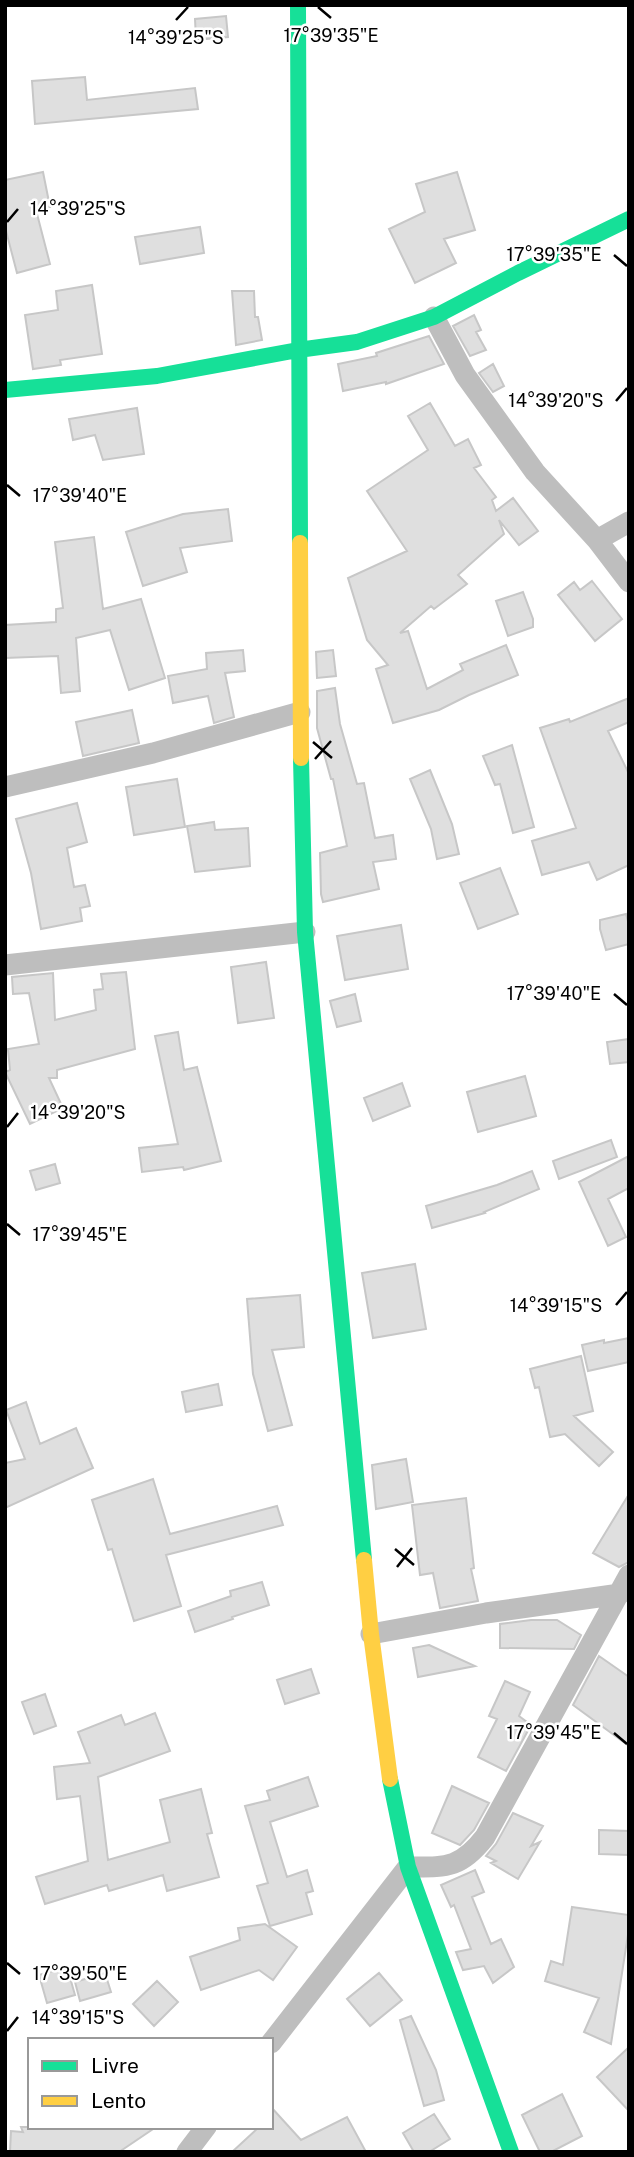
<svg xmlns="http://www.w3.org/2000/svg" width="634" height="2157" font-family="'Public Sans',sans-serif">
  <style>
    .building { fill: #dfdfdf; stroke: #c7c7c7; stroke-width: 2 }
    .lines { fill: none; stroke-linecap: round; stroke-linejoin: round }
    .street { stroke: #bebebe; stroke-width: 21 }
    .fast { stroke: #16e098; stroke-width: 16 }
    .slow { stroke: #ffcf43; stroke-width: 16 }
    .ticks { fill: none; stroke: #000; stroke-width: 2.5 }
    .ticks-label { font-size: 18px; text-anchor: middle; fill: #000; stroke: #fff; stroke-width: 5; stroke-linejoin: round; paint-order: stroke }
  </style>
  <rect width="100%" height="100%" fill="#fff"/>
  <path class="building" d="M226,16L228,37L196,40L195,19Z
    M85,77L87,100L195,88L198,109L35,124L32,81Z
    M43,172L50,207L36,210L50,264L17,273L5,227V180Z
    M457,172L475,230L444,239L456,263L415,283L389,229L425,212L416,184Z
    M200,227L204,253L140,264L135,237Z
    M92,285L102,354L60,360L61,365L33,369L25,315L58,310L56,291Z
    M232,291H254L255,317H258L262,340L236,345Z
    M474,315L481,330L476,332L486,350L470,356L453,326Z
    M429,336L444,364L386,384V382L343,391L338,364L377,356L376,353Z
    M493,364L504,386L493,392L479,373Z
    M430,403L455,446L468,439L481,465L474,468L496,497L492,500L496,511L513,498L538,531L519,545L499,520L504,534L458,575L467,584L434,609L431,606L400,633L408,631L427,689L463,670L460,664L506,645L518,675L469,695L439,710L393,723L376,669L388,665L367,640L348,578L407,551L367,491L428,450L408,416Z
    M137,408L144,454L103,460L95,435L73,440L69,419Z
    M228,509L232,541L180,548L187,572L143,586L126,532L183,514Z
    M94,537L103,609L141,599L165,678L129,690L110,630L76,638L80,691L61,693L58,656L5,658V625L56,622V609L63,608L55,542Z
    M592,581L622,619L595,641L558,595L574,582L580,590Z
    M523,592L533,619V627L508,636L496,601Z
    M243,650L245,671L225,673L234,717L214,723L208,696L173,703L168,676L207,669L206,653Z
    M333,650L336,676L317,678L316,652Z
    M335,688L340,724L357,784L364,783L375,838L393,835L396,859L373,862L379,889L323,902L321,894L320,853L347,846L333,779H331L317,728V691Z
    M629,698V722L608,731L629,774V865L597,880L589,862L542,875L532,841L576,828L540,728L569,719L570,722Z
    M132,710L139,743L83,756L76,722Z
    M512,745L534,827L513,833L500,784L495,785L483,756Z
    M430,770L452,824L459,854L437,859L431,829L410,779Z
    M177,779L185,827L134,835L126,787Z
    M77,803L87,842L67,848L74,887L85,885L90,906L80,908L82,921L41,929L31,873L16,819Z
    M214,822L215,830L248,828L250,866L195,872L187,826Z
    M500,868L518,914L478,929L460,883Z
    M626,914L629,925V944L606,950L600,929V920Z
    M401,925L408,969L345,980L337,936Z
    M266,962L274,1018L238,1023L231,967Z
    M126,972L135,1049L57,1070V1078H49L63,1108L30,1124L5,1072L10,1070L8,1049L39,1044L29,993L13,994L12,977L53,973L55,1020L96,1010L94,990L103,989L101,974Z
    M355,994L361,1021L337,1027L330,1001Z
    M178,1032L184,1070L197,1067L221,1161L184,1170L183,1167L142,1172L139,1148L178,1144L155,1036Z
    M629,1039V1062L610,1064L607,1042Z
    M525,1076L536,1116L478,1132L467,1092Z
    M402,1083L410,1106L373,1121L364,1098Z
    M611,1140L617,1157L559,1179L553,1161Z
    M629,1156V1188L608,1199L626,1237L608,1246L579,1182Z
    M55,1164L60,1183L36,1190L30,1171Z
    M532,1171L539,1189L484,1212L485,1213L432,1228L426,1206L497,1185Z
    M415,1264L426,1329L373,1338L362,1273Z
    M300,1295L304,1347L272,1350L292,1425L268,1431L253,1374L247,1299Z
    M629,1338V1362L588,1371L582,1345L604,1340V1343Z
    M581,1356L593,1411L574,1416L613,1452L599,1466L565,1434L550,1437L539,1387L535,1388L530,1369Z
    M218,1384L222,1405L186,1412L182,1392Z
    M26,1402L40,1444L76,1428L93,1468L5,1508V1463L25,1459L6,1410Z
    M406,1459L413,1502L376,1509L372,1465Z
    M153,1479L170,1534L277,1506L283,1525L166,1555L181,1606L134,1621L112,1549L108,1550L92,1500Z
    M629,1494V1562L619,1567L593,1553Z
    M466,1498L474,1568L471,1569L478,1601L440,1608L433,1573L420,1575L412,1505Z
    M262,1582L269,1605L232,1617L233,1619L195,1632L188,1611L231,1596L230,1591Z
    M531,1620H557L581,1635L574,1649L500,1648V1624Z
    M429,1645L475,1666L418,1677L413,1648Z
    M599,1656L629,1677V1746L573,1705Z
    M311,1669L319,1693L285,1704L277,1680Z
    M505,1681L530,1692L519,1716L531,1725L506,1771L478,1757L497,1719L489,1716Z
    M45,1694L56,1726L34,1734L22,1702Z
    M155,1713L170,1751L98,1777L108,1860L170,1842L160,1800L201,1789L212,1833L207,1834L219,1877L167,1891L163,1875L109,1891L107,1885L45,1904L36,1877L88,1861L80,1796L57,1799L54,1767L90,1763L78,1732L121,1715L125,1725Z
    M308,1777L318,1806L270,1822L287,1877L307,1870L313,1891L306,1893L312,1914L270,1926L257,1886L268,1883L245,1806L270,1800L267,1791Z
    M452,1786L489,1803L474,1830L460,1845L432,1833Z
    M513,1813L543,1826L531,1846L540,1842L518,1879L491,1863L496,1861L486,1856L496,1844Z
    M599,1830L629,1831V1855L599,1854Z
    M475,1870L484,1892L472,1897L491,1944L501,1939L514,1967L493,1983L484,1966L463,1970L456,1952L471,1949L454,1905L451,1907L441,1885Z
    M572,1907L629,1915V1928L611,2044L584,2032L599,1998L545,1981L551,1961L563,1965Z
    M265,1924L297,1947L273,1980L259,1970L201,1990L190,1957L240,1940L238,1928Z
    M67,1967L75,1995L47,2003L39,1975Z
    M105,1973L111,1992L80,2001L75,1982Z
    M379,1973L402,2000L370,2026L347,1999Z
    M157,1981L178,2002L154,2026L133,2004Z
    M411,2016L436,2070L444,2100L424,2106L400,2020Z
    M629,2047V2111L597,2077Z
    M562,2094L582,2136L551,2152H540L522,2115Z
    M271,2107L301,2140L347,2117L366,2152H232L259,2127H271Z
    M434,2114L450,2139L429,2152H414L403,2133Z
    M21,2127H156L119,2152H10L11,2131L23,2132Z"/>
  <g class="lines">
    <path class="street" d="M434,317L465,375L535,472L597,540L629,582
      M597,540L629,522
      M5,787L153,753L300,712
      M5,965L305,932
      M371,1634L486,1613L620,1594
      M271,2043L408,1867C446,1867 460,1869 485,1837L629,1575
      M187,2152L206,2127"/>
    <path class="fast" d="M298,5L300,543
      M5,390L157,376L298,350L357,342L434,317L518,273L629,219
      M301,758L305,932L364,1560
      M390,1779L408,1867L511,2152"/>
    <path class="slow" d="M300,543L301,758
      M364,1560L371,1634L390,1779"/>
  </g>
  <path class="ticks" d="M318,7L331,18M176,20L188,7M7,222L18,209M614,255L627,266M616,401L627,388M7,485L20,496M313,742L332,758M315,759L331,741M614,994L627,1005M7,1127L18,1113M7,1224L20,1235M616,1305L627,1292M395,1549L414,1565M397,1567L412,1548M614,1733L627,1744M7,1963L20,1974M7,2031L18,2017"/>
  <g class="ticks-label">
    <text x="331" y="42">17°39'35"E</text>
    <text x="176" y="44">14°39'25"S</text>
    <text x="78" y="215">14°39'25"S</text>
    <text x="554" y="261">17°39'35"E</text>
    <text x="556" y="407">14°39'20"S</text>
    <text x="80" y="502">17°39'40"E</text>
    <text x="554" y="1000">17°39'40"E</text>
    <text x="78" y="1119">14°39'20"S</text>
    <text x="80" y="1241">17°39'45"E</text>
    <text x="556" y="1312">14°39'15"S</text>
    <text x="554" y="1739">17°39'45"E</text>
    <text x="80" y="1980">17°39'50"E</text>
    <text x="78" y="2024">14°39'15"S</text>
  </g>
  <rect width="634" height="2157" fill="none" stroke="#000000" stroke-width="14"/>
  <rect x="28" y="2038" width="245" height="91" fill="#ffffff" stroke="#999999" stroke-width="2"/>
  <rect x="42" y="2061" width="35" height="10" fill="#16e098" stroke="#999999" stroke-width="2"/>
  <text x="91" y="2073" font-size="21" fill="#000000">Livre</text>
  <rect x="42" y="2096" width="35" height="10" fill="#ffcf43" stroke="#999999" stroke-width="2"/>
  <text x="91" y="2108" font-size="21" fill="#000000">Lento</text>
</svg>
